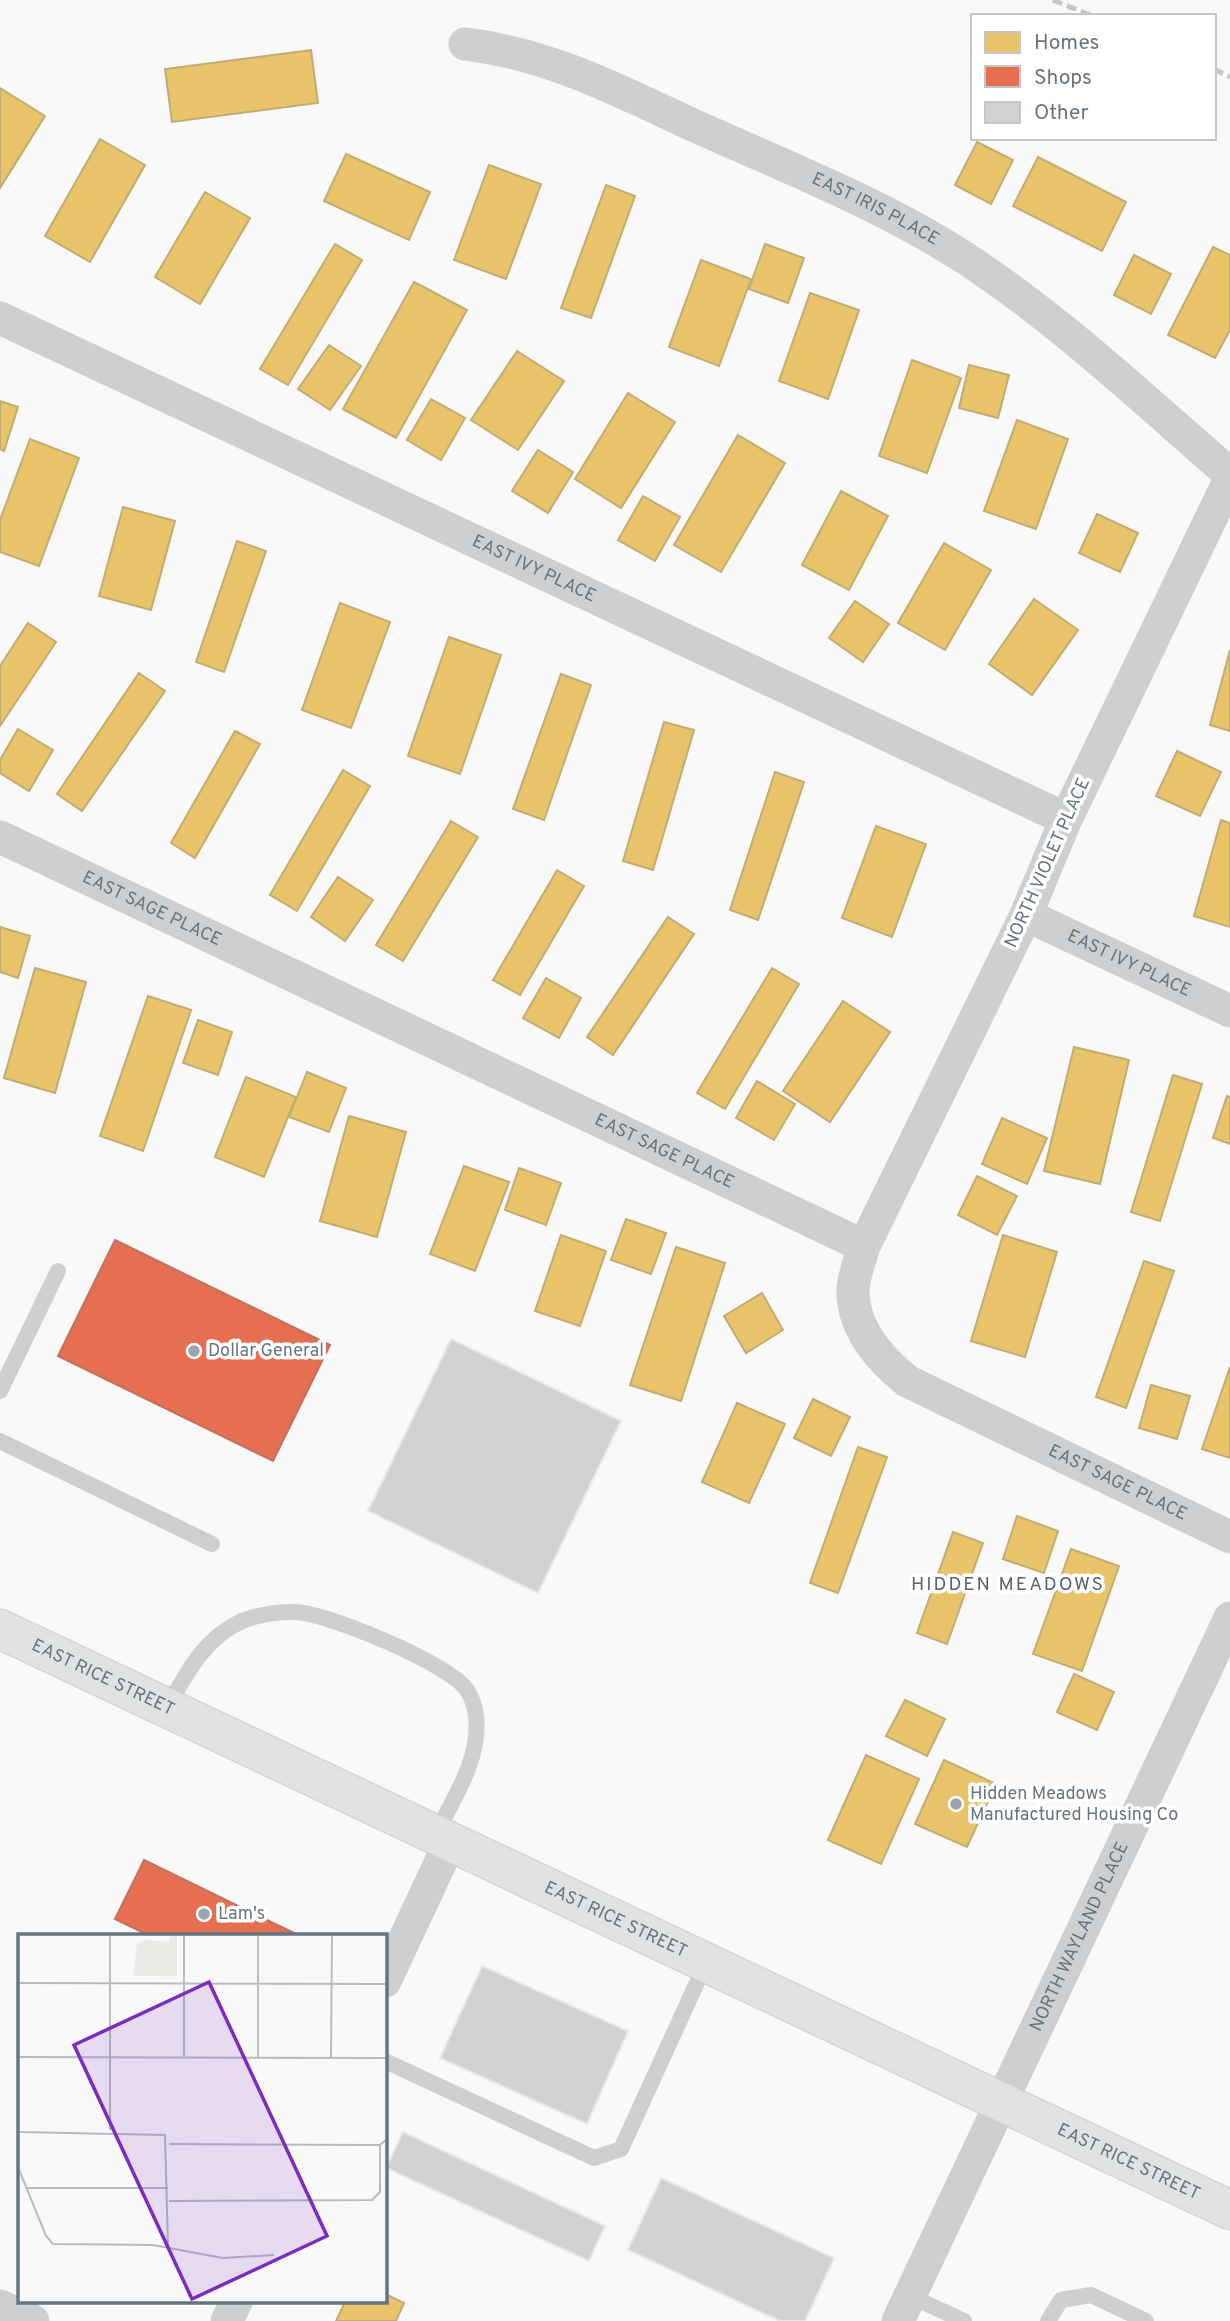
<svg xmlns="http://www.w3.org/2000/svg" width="1230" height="2321" font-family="Overpass,sans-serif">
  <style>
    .homes { fill: #e9c46a; stroke: #c1ad72; stroke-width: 2 }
    .shops { fill: #e76f51; stroke: #c07160; stroke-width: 2 }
    .building { fill: #d0d2d3; stroke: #e8e8e8; stroke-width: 2 }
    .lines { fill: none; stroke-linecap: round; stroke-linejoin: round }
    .secondary-casing { stroke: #d5d6d7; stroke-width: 41 }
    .lane { stroke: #cecfd0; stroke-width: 16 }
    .street { stroke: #cecfd0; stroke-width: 33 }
    .secondary { stroke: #e1e2e2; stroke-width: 38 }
    .rail { stroke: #c3c5c6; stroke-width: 5; stroke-dasharray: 10 5; stroke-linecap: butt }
    .poi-dot { fill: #99a4ac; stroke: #fff; stroke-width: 2.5 }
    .labels { text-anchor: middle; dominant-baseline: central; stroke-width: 7; stroke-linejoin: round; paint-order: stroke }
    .street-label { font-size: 18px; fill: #657683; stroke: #fff }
    .poi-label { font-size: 18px; fill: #657683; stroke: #fff; text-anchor: start }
    .neighbourhood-label { font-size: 19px; letter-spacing: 2px; fill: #57646e; stroke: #fff }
    .inset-road { fill: none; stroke: #b5bdc3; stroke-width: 2 }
    .view { fill: #7b2cbf; fill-opacity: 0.15; stroke: #7b2cbf; stroke-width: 3.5 }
    .inset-edge { fill: none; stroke: #657683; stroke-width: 3.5 }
  </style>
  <rect width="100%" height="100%" fill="#f9f9f9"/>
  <path class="homes" d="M311,50L318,103L172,122L165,69Z
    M0,88L45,116L0,188Z
    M100,139L145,165L90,262L45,236Z
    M977,142L1013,160L991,204L955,185Z
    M346,154L430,192L409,240L324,201Z
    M1038,157L1126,202L1102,251L1013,206Z
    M489,165L541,184L506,279L454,260Z
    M606,185L635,196L591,318L561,308Z
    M205,192L250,218L200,304L155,277Z
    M335,244L362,260L288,385L260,369Z
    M765,244L804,258L788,303L749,289Z
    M1213,247L1230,255V330L1215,358L1168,335Z
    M1134,255L1171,274L1151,314L1114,295Z
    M701,260L751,279L719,366L669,347Z
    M414,282L467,310L396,438L343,409Z
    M810,293L859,310L828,399L779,381Z
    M329,345L361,366L330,410L298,389Z
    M517,351L564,381L518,450L471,420Z
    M912,360L961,378L927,473L879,456Z
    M969,365L1009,375L998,418L959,408Z
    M628,393L675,422L621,508L575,479Z
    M431,399L465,418L441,460L407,440Z
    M0,401L18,407L4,451L0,449Z
    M1017,420L1068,439L1036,529L984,511Z
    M738,435L785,463L721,572L674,545Z
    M30,439L79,458L39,566L0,552V520Z
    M538,450L573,472L548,513L512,491Z
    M841,491L888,516L849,590L802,565Z
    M643,496L680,517L655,561L618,540Z
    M123,507L175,521L151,610L99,596Z
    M1097,514L1138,533L1120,572L1079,553Z
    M237,541L266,551L224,672L196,662Z
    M944,543L991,570L945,650L898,623Z
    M1034,599L1078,630L1032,695L989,664Z
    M855,601L889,624L863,662L829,638Z
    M340,603L390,622L351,728L302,710Z
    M28,623L56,642L0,726V666Z
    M449,637L501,655L460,774L408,756Z
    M1230,650V731L1210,725Z
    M139,673L165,691L82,811L57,794Z
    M561,674L591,685L544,820L513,809Z
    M664,722L694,730L653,870L623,861Z
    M18,729L53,750L29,791L0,773V760Z
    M235,731L260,744L195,858L171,843Z
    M1177,751L1221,772L1200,816L1156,796Z
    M343,770L370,786L297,911L270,895Z
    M775,772L804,782L758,920L730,910Z
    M1221,820L1230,823V927L1194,916Z
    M451,821L478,837L403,961L376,945Z
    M876,826L926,844L892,937L842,918Z
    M557,870L584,886L520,995L493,980Z
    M338,877L373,900L345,941L311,917Z
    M668,917L694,934L613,1055L587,1037Z
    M0,927L30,936L18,978L0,972Z
    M35,968L86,982L55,1093L4,1078Z
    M772,968L799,984L725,1109L697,1093Z
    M546,978L581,998L559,1038L523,1018Z
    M148,996L191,1010L143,1151L100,1136Z
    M843,1001L890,1032L830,1122L783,1091Z
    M198,1020L232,1032L218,1075L183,1063Z
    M1074,1047L1129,1060L1100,1184L1044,1171Z
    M307,1072L346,1088L329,1132L289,1117Z
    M1173,1075L1202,1084L1160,1221L1131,1212Z
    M246,1077L296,1097L264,1177L215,1157Z
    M757,1081L795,1104L774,1140L736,1118Z
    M1227,1096L1230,1097V1144L1213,1138Z
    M349,1116L406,1132L377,1237L320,1221Z
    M1002,1118L1047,1138L1027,1184L982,1164Z
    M464,1166L509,1182L475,1271L430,1254Z
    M519,1168L561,1183L546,1225L505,1210Z
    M977,1176L1017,1196L997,1235L958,1215Z
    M626,1219L666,1233L651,1274L611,1260Z
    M561,1235L606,1251L580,1326L535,1311Z
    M1003,1235L1057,1252L1025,1357L971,1341Z
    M676,1247L725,1263L681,1401L630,1385Z
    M1144,1261L1174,1271L1126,1408L1096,1397Z
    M762,1293L783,1330L746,1353L724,1316Z
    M1230,1367V1458L1202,1449Z
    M1151,1385L1190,1396L1177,1439L1139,1428Z
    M813,1399L850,1417L831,1456L794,1438Z
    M737,1403L785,1424L749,1503L702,1482Z
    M858,1447L887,1457L838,1593L810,1583Z
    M1017,1516L1058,1531L1044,1573L1003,1559Z
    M953,1532L983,1543L947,1644L917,1633Z
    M1071,1549L1119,1566L1082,1671L1033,1654Z
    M1074,1674L1114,1692L1097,1730L1057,1712Z
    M905,1700L945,1719L927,1756L886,1736Z
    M866,1755L919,1779L881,1864L828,1840Z
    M944,1760L996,1784L967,1847L915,1824Z
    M385,2294L404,2303L396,2321H336L345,2302H385Z"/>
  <path class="shops" d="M115,1240L330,1345L273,1461L58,1356Z
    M144,1860L298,1935V1936H150L115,1919Z"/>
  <path class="building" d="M451,1339L621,1421L538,1593L368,1511Z
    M482,1966L628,2031L587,2124L440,2058Z
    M403,2132L605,2226L589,2261L386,2168Z
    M661,2178L834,2258L805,2321H780L628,2250Z"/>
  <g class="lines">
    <defs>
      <g id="secondary">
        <path id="s7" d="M0,1629L1230,2210"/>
      </g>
    </defs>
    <use href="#secondary" class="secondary-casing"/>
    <path class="lane" d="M0,1391L58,1271
      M0,1441L212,1544
      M167,1708C186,1674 204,1638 242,1621C257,1615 278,1612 294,1612C326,1612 450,1664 467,1690C470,1695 474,1704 475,1710C484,1754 454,1798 435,1835
      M385,2061L594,2158L621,2149L705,1965
      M910,2296L964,2321
      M1048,2321L1061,2300L1091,2295L1146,2321"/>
    <g class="street">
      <path id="s1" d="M465,44C549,54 617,90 693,125C784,166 884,205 968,260C1062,322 1145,401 1230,474"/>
      <path id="s2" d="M0,318L1066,819"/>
      <path id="s3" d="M1230,479L1066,819L1026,915L864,1246C860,1260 854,1275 853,1289C852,1328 879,1358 907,1381L1230,1537"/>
      <path id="s4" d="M0,837L864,1246"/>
      <path id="s5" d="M1026,915L1230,1011"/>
      <path d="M385,1981L450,1842"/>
      <path d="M0,2306L33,2321"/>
      <path d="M227,2321L236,2302"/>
      <path id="s6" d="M898,2321L1230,1618"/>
    </g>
    <use href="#secondary" class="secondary"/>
    <path class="rail" d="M1053,0L1092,16
      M1214,69L1230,77"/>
  </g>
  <g class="poi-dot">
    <circle cx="194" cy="1351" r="7"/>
    <circle cx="956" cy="1804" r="7"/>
    <circle cx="204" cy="1914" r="7"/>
  </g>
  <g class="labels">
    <g class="street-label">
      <text stroke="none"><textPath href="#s1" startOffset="444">EAST IRIS PLACE</textPath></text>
      <text stroke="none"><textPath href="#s2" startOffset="590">EAST IVY PLACE</textPath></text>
      <text transform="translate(1048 863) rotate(-66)">NORTH VIOLET PLACE</text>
      <text stroke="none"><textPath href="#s4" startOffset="168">EAST SAGE PLACE</textPath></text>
      <text stroke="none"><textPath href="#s5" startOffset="114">EAST IVY PLACE</textPath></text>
      <text stroke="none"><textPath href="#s4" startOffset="735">EAST SAGE PLACE</textPath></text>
      <text stroke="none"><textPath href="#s3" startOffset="1239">EAST SAGE PLACE</textPath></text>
      <text stroke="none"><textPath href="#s7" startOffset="114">EAST RICE STREET</textPath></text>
      <text stroke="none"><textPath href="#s7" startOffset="681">EAST RICE STREET</textPath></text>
      <text stroke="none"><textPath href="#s6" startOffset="425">NORTH WAYLAND PLACE</textPath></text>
      <text stroke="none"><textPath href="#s7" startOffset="1248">EAST RICE STREET</textPath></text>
    </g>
    <g class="poi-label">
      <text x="208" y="1351">Dollar General</text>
      <text x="970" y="1794">Hidden Meadows<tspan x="970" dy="21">Manufactured Housing Co</tspan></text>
      <text x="218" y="1914">Lam's</text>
    </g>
    <g class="neighbourhood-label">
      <text x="1008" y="1585">HIDDEN MEADOWS</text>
    </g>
  </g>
  <g transform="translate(18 1934)">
    <rect width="369" height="369" fill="#f9f9f9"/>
    <path d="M152,0H159V42H115L119,10L128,6L151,8Z" fill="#e8ebe6"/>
    <path class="inset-road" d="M166,0V123M0,49L370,50M0,123L370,124M240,124V0M313,124L314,0M92,196V0M0,198L147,201L150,313M151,210L362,211M0,233L28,302L35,310L135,311L205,324L256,321M8,254H150M151,267L354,266L362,258V211L370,204"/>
    <path class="view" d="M191,48L309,302L174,365L56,111Z"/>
    <rect width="369" height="369" class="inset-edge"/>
  </g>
  <rect x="971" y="14" width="245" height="126" fill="#ffffff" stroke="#c1c8cd" stroke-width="2"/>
  <rect x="985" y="32" width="35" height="21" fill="#e9c46a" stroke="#c1c8cd" stroke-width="2"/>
  <text x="1034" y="49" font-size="21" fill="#657683">Homes</text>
  <rect x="985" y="66" width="35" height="21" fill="#e76f51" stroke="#c1c8cd" stroke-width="2"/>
  <text x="1034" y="84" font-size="21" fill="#657683">Shops</text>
  <rect x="985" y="102" width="35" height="21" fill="#d0d2d3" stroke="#c1c8cd" stroke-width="2"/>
  <text x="1034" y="119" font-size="21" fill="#657683">Other</text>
</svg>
